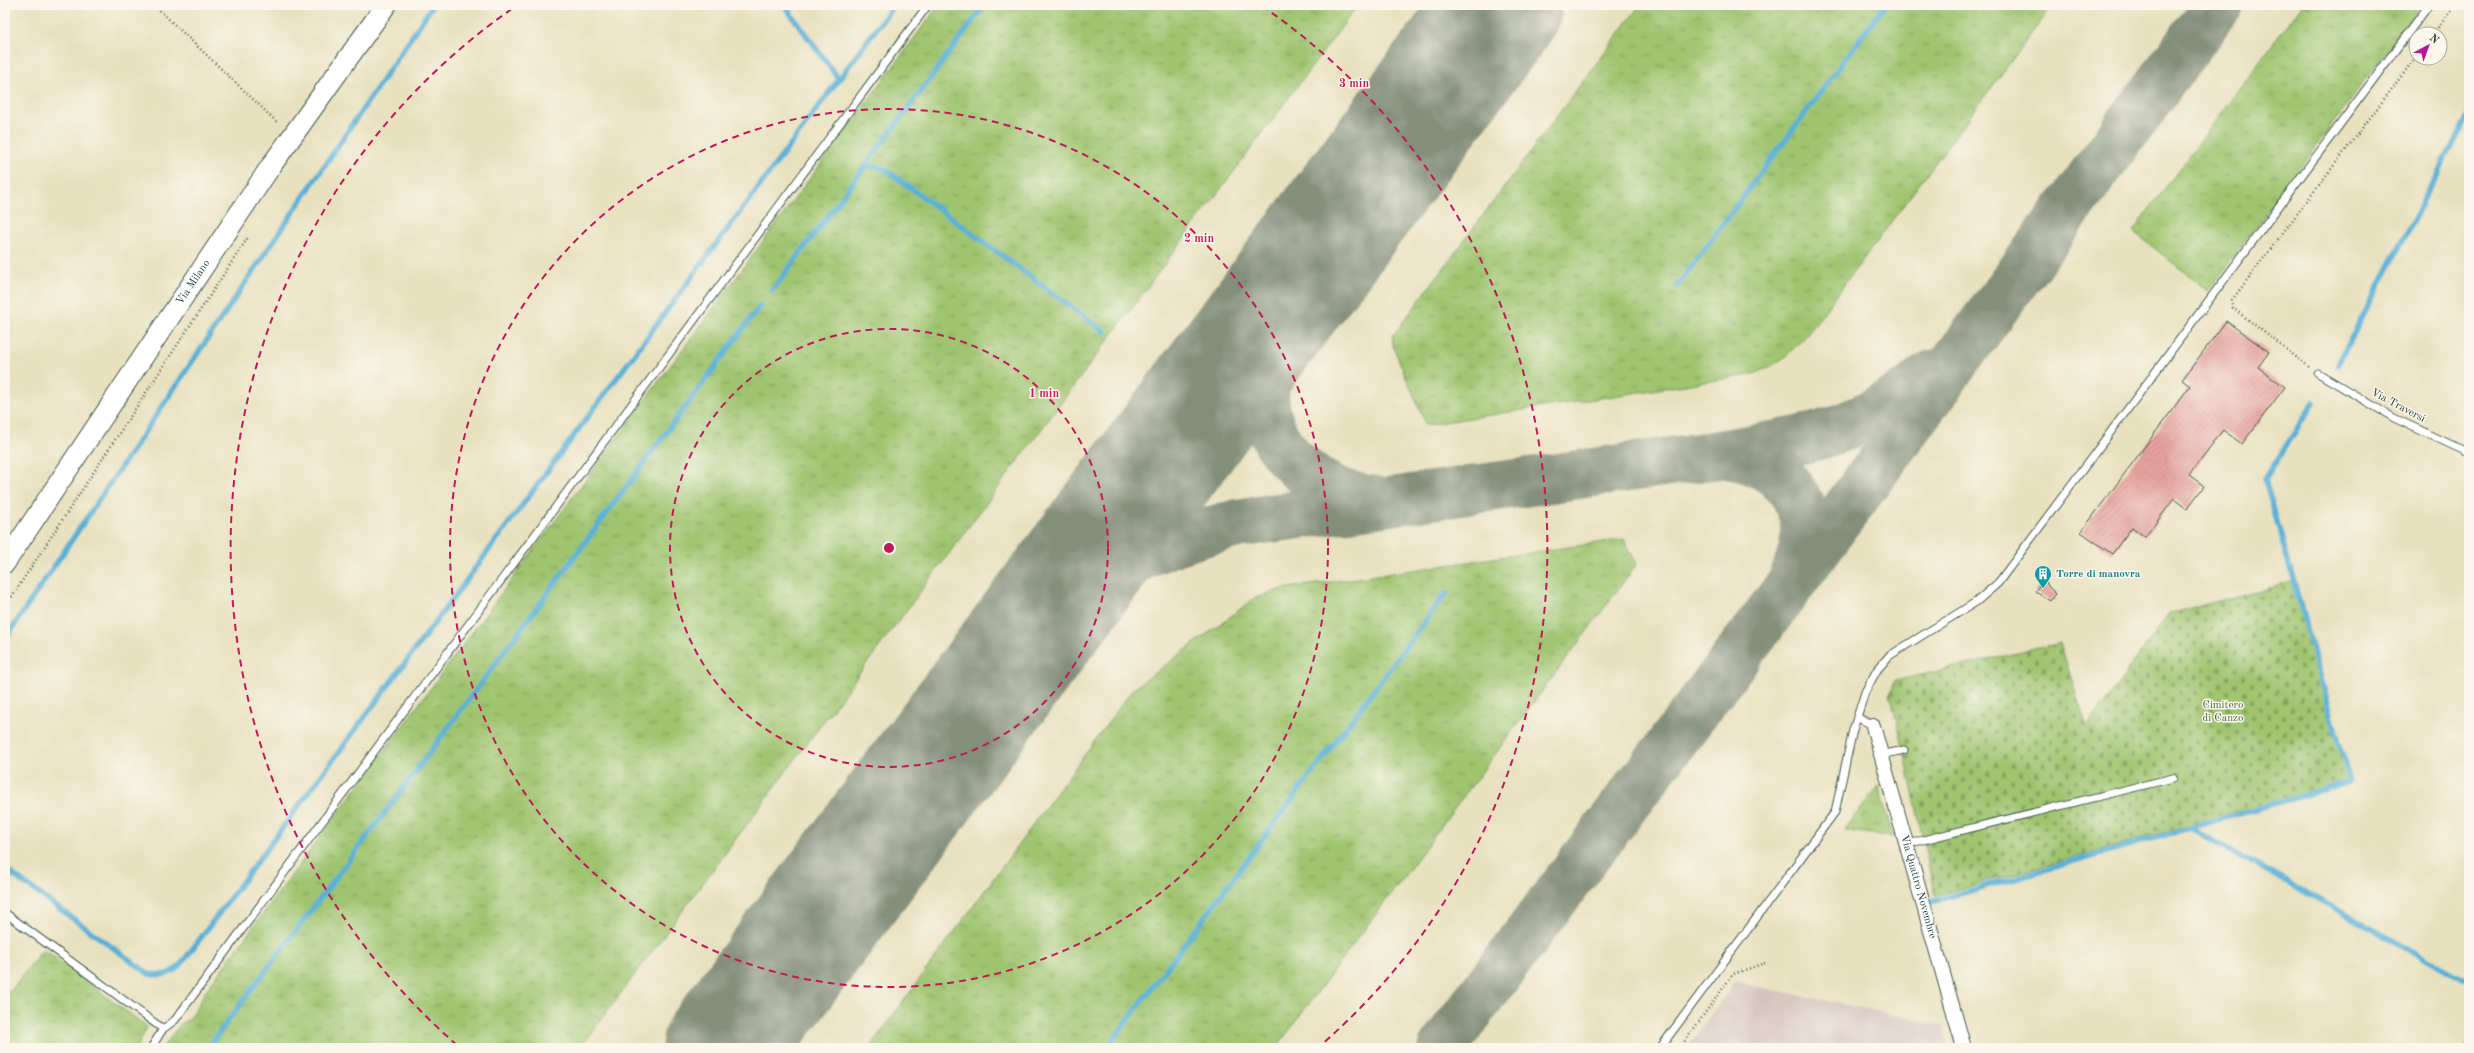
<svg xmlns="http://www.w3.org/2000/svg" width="2474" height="1053" font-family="'Old Standard TT',serif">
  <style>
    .industrial { fill: #d1c0bc }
    .grass { fill: url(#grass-tufts); stroke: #5f8152 }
    .cemetery { fill: url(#cemetery-stones); stroke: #5f8152 }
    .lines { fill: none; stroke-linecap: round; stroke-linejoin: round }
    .stream { stroke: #5ab0d6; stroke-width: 5.5 }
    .taxiway { stroke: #848f7a; stroke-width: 49 }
    .runway { stroke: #848f7a; stroke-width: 123 }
    .building { fill: url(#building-hatch) }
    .lane-casing { stroke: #3d5649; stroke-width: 9 }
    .street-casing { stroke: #3d5649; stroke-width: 16 }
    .secondary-casing { stroke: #3d5649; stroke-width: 22 }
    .path { stroke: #3d5649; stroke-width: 2.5; stroke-dasharray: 1 3; stroke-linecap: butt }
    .lane { stroke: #fff; stroke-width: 7 }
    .street { stroke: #fff; stroke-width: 14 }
    .secondary { stroke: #fff; stroke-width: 20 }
    .ring { fill: none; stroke: #c2185b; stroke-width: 2; stroke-dasharray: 7 5 }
    .labels { text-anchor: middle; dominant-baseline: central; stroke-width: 3; stroke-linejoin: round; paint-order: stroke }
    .street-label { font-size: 11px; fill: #1f3d34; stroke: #fbf7ec }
    .culture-label { font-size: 11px; font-weight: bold; fill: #0d838f; stroke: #fbf7ec; text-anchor: start }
    .park-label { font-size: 11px; fill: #3f5f43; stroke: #fbf7ec }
    .centre { fill: #c2185b; stroke: #fbf7ec; stroke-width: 2 }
    .ring-label { font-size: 12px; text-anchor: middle; font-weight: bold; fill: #c2185b; stroke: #fbf7ec; stroke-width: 3; stroke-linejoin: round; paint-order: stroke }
  </style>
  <defs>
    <pattern id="grass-tufts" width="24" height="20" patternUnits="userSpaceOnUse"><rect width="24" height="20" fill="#9fc570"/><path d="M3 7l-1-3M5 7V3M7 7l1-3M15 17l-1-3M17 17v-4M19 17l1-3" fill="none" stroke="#81a15d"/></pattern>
    <pattern id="cemetery-stones" width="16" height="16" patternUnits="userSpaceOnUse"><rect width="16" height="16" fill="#9fc570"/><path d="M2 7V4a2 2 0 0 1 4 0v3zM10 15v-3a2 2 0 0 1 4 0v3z" fill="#81a15d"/></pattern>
    <pattern id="building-hatch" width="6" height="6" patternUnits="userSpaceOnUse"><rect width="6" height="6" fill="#e7a39f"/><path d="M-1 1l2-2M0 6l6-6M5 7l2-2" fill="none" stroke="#bb8682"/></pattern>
  </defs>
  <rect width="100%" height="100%" fill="#fbf7ec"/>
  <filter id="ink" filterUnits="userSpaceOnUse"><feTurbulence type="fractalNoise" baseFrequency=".025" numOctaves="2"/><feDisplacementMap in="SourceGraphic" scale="8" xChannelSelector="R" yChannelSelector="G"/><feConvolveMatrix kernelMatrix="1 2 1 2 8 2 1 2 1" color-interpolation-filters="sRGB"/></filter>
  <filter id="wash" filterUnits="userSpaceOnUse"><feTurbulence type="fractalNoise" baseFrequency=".012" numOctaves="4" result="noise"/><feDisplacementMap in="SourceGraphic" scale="16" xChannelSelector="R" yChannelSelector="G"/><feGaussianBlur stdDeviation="0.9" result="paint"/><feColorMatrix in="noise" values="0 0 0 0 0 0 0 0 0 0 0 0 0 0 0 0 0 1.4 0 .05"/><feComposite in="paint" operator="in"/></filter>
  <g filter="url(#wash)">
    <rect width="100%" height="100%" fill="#e8e1bf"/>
    <path class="industrial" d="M1735,982L1943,1025L1949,1048H1687Z"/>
    <path class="grass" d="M939,5H1358L580,1048H162L181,1023L190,1019L207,989Z
      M1640,5H2053L1806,336C1787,356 1776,367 1750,375L1426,425L1393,346L1392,337Z
      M2302,5H2421L2208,291L2133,231Z
      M1624,539L1637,564L1276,1048H869L1132,690L1255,598L1282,589Z
      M1878,786L1893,837L1844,830Z
      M43,949L147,1027L137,1048H5V989L10,992Z"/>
    <path class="cemetery" d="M2292,582L2348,781L1935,896L1904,750L1890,694L1895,681L2060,643L2087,728L2168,614Z"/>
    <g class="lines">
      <path class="stream" d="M784,5L839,79
        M865,165L885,169L1105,332
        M1677,286L1885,5
        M772,291L985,5
        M2338,364L2469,114
        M5,639L433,5
        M2189,828L2469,982
        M5,869L149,974C162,976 168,975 179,967L894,5
        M1931,902L2350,782L2265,479L2314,402
        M209,1046L387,810L760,306
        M1107,1048L1447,592
        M2467,1048L2469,1045"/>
      <path class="taxiway" d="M1296,280C1270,342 1239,415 1300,468C1322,487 1345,497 1374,500
        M1726,453C1759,448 1792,443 1824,434C1863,422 1901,398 1933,374
        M1028,639C1064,610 1099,577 1141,556C1172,541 1206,531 1240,523L1722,454C1767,459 1803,484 1805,532C1805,548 1799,562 1794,577
        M1442,1048L1794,580L2218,5"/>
      <path class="runway" d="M723,1048L1501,5"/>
    </g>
    <g id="blocks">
      <path class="building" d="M2226,321L2269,352L2258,367L2285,387L2242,444L2223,430L2189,475L2204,486L2187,509L2174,499L2145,537L2132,527L2112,554L2081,532L2190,386L2182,380Z
        M2043,581L2056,594L2050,601L2035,591Z"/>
    </g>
  </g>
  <g filter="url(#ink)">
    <use href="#blocks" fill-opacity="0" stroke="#3d5649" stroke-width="1"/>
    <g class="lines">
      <defs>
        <path id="lane" d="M2318,373L2394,418L2469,453
          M1857,717L1873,726
          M1881,755L1904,750
          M1907,844L2173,778
          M5,913L163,1029L175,1020L928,5
          M151,1048L163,1029
          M1660,1048L1835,812L1853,730L1865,692L1877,670L1889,656L1976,602L1998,583L2429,5"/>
        <g id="street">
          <path id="s1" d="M1873,726L1964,1048"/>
        </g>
        <g id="secondary">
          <path id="s2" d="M5,563L271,166L386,5"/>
        </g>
      </defs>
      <use href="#lane" class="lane-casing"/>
      <use href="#street" class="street-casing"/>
      <use href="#secondary" class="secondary-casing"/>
      <path class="path" d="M154,5L278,123
        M2433,34L2455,5
        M2309,367L2233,308L2232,300L2416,57
        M5,607L249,236
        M1680,1048L1733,974L1765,963"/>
      <use href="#lane" class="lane"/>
      <use href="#street" class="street"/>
      <use href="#secondary" class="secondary"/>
    </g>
  </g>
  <g class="ring">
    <circle cx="889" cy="548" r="219"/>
    <circle cx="889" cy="548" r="439"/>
    <path d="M457 1045A658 658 0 0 1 516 6M1262 6A658 658 0 0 1 1321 1045"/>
  </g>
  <defs>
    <symbol id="building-pin" viewBox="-11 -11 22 30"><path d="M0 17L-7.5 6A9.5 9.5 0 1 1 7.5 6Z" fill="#0f9aa8" stroke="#fbf7ec"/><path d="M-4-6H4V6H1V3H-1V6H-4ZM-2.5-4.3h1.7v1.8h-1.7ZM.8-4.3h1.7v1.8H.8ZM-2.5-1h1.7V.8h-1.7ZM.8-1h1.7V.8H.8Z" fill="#fff"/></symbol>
  </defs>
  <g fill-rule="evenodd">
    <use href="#building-pin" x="2033" y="564" width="20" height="27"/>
  </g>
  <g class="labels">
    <g class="street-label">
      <text stroke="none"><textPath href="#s2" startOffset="338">Via Milano</textPath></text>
      <text transform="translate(2398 406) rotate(28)">Via Traversi</text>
      <text stroke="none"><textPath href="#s1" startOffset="167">Via Quattro Novembre</textPath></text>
    </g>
    <g class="culture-label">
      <text x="2056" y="574">Torre di manovra</text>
    </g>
    <g class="park-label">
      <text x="2223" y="705">Cimitero<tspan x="2223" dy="13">di Canzo</tspan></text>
    </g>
  </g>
  <circle cx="889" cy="548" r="6" class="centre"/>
  <g class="ring-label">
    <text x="1354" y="87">3 min</text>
    <text x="1199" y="242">2 min</text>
    <text x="1044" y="397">1 min</text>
  </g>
  <rect width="2474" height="1053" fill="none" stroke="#fbf7ec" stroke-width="20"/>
  <g transform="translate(2428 46) rotate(41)"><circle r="19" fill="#fbf7ec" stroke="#a3ada2"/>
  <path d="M0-3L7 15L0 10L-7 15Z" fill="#b5179e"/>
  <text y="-6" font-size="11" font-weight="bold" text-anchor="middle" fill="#1f3d34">N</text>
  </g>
</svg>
